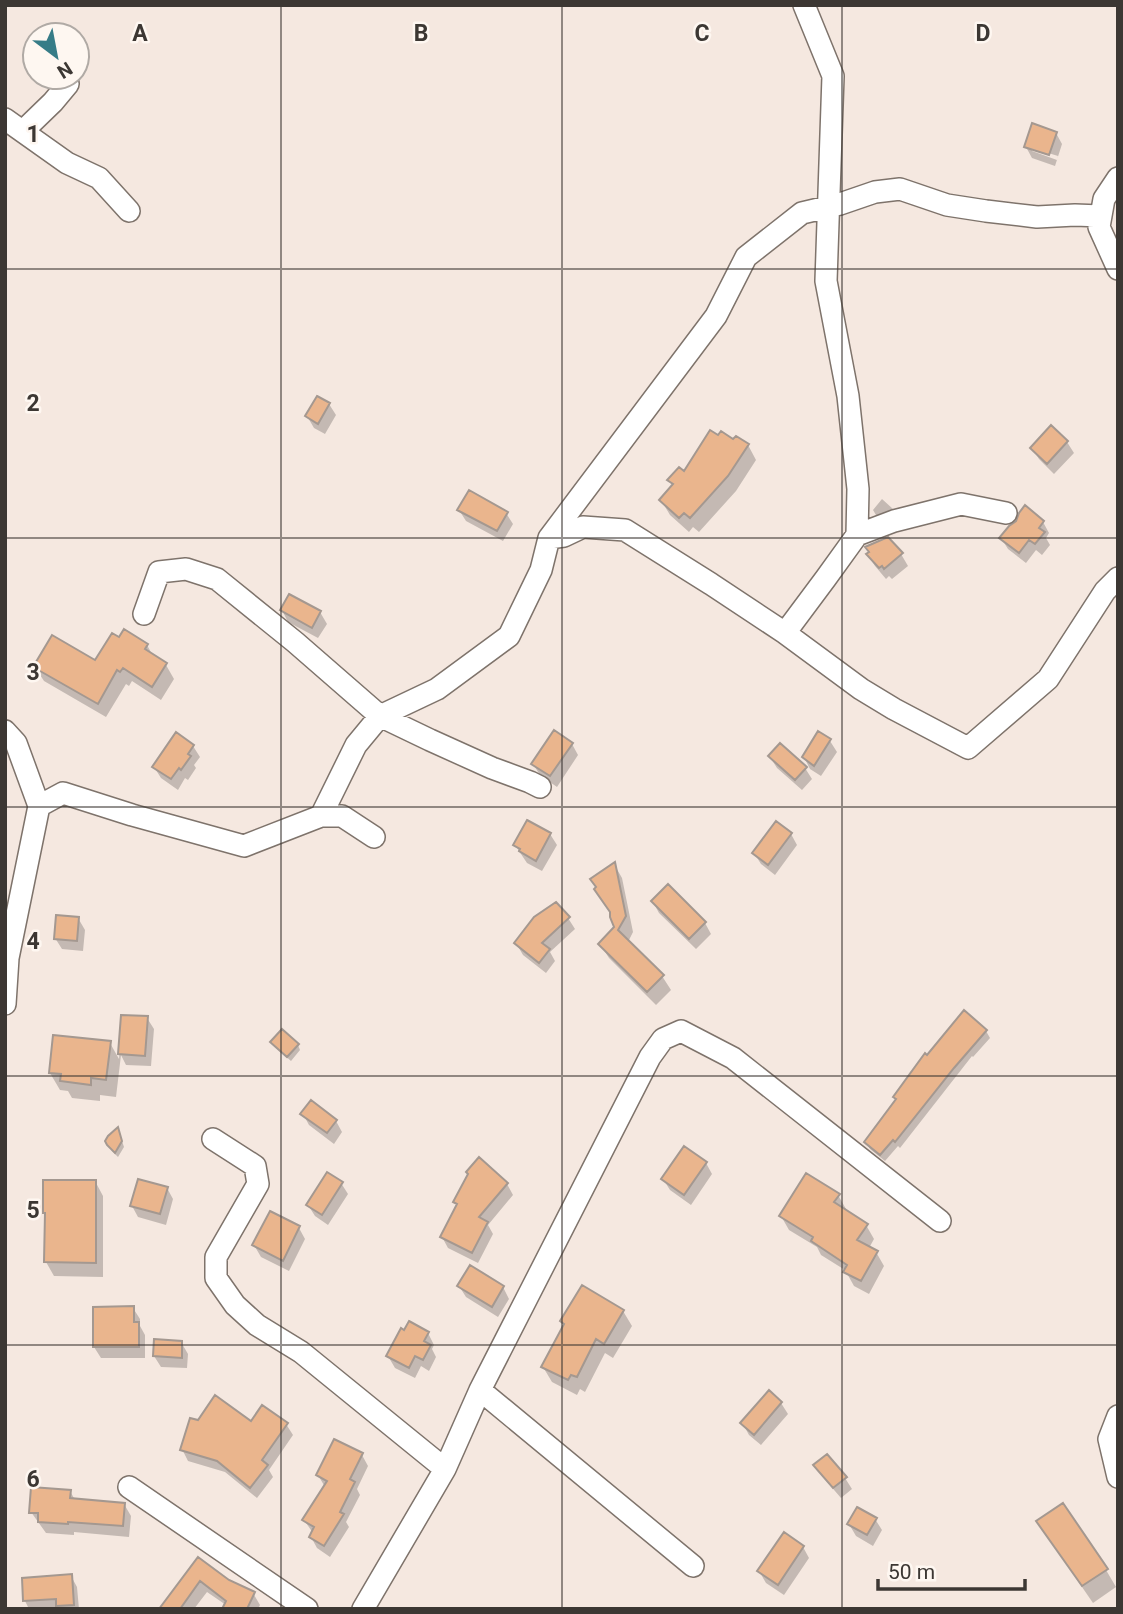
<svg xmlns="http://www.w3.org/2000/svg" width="1123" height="1614" font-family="Roboto,sans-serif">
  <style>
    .shadow { fill: #0003; fill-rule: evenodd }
    .building { fill: #eab58d; stroke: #a49890; stroke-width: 2 }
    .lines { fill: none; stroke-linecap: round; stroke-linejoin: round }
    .minor-casing { stroke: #7e736b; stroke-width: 24 }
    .minor { stroke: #fff; stroke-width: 21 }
    .grid { fill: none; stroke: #3c3733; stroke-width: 2; stroke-opacity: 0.55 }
    .grid-label { font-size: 23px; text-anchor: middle; font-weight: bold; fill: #3c3733; stroke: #fef7f1; stroke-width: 5; stroke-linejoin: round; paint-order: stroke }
  </style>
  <rect width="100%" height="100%" fill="#f5e8e0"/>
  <path class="shadow" d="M1056,133L1062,144L1055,166L1032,158L1026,147ZM1032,148L1058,156L1057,160L1032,151Z
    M329,404L336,415L325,434L314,428L307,416Z
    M1051,428L1067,442L1074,453L1054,474L1039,459L1032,448Z
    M734,442L748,445L756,460L736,491L699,532L693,527L689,532L670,515L661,500L673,486L670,480L684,474Z
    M882,499L893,509L895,513L880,518L876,515L873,510Z
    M459,510L506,513L513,524L503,541L466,521Z
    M1043,522L1049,533L1046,538L1050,545L1042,555L1036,550L1026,563L1008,549L1001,538Z
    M901,554L908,566L892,579L889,576L886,579L875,566L868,555Z
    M282,610L320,612L327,624L318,638L288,622Z
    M120,640L147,645L153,656L166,665L174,679L161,700L132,681L129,686L126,684L106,717L44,681L35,667L95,663Z
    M830,741L837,752L821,776L810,769L804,757Z
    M572,744L578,755L557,787L540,775L533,764Z
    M193,746L200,757L194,765L196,768L188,780L185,778L178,790L161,778L154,767Z
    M770,757L805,768L812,779L802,790L777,768Z
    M550,834L557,845L542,871L527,863L515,845Z
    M791,834L797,845L775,875L761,864L754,853Z
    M614,864L622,878L633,932L628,942L662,976L671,990L656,1005L609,958L600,944L616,927Z
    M653,902L705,923L711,934L696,949L659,913Z
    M78,918L85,930L83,951L62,949L55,938Z
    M568,918L575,929L550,952L555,961L546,973L523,955L516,943Z
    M122,1017L147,1018L154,1029L151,1066L126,1065L121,1055L116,1097L100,1095V1101L72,1098L68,1091L60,1090L50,1073L110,1043L119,1059Z
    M986,1031L990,1038L973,1057L972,1056L900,1148L898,1146L885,1161L870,1149L866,1142L898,1101Z
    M272,1042L298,1045L300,1050L291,1061L275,1047Z
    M303,1114L336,1121L342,1132L334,1144L309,1125Z
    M120,1135L124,1147L118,1157L112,1151L107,1141Z
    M706,1163L712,1174L691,1205L670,1190L663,1179Z
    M95,1181L103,1196V1277L54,1276L46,1262V1216L45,1213Z
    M341,1183L348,1194L328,1225L315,1216L308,1205Z
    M507,1184L513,1195L488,1225L493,1234L478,1263L448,1248L442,1237L458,1206L455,1202Z
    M167,1188L173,1199L166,1225L138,1217L132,1206Z
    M838,1195L846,1209L845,1211L866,1225L874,1239L869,1248L876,1252L884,1266L869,1294L854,1286L845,1270L821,1255L817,1247L789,1230L781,1216Z
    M299,1228L305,1239L289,1271L261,1257L254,1245Z
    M459,1286L503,1287L509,1299L498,1317L466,1297Z
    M133,1308L140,1319V1326L145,1335V1358H101L94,1347Z
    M623,1311L632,1326L613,1358L605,1353L585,1392L580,1389L577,1395L552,1382L543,1367L564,1326L562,1322Z
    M428,1333L434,1345L432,1349L436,1357L429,1371L421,1366L415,1378L395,1368L388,1356Z
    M181,1342L188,1354L187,1368L161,1367L154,1356Z
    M769,1393L781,1403L788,1414L761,1445L749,1435L743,1424Z
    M286,1424L293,1435L269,1470L273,1477L257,1498L225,1472L188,1461L182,1449Z
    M362,1455L368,1466L357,1489L360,1495L346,1522L349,1527L330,1557L317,1548L311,1537L313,1533L304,1520L325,1487L318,1475Z
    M816,1465L845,1478L852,1489L841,1498L822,1476Z
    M70,1491L75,1500L124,1504L131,1516L129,1537L74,1532V1535L46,1533L31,1512Z
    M875,1519L882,1530L873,1546L856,1536L849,1524Z
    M1049,1539L1106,1570L1116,1587L1093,1603Z
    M803,1547L809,1558L784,1595L766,1583L759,1571Z
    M198,1559L228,1582L253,1593L260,1605L258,1609H224L226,1605L207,1592L194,1609H159L165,1601L166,1602Z
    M71,1576L77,1587L79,1609H29L25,1601Z"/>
  <path class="building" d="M1032,123L1057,132L1049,155L1024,147Z
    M317,396L330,403L318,424L305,416Z
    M1051,425L1068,441L1047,464L1030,448Z
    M710,430L718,435L721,431L733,439L736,436L749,444L728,476L690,518L684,513L679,518L659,500L673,484L667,480L679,467L684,471Z
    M469,490L508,512L497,531L457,510Z
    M1025,505L1044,521L1039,528L1045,532L1035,544L1029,540L1019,553L999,538L1009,526L1016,521L1019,513Z
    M888,537L903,553L884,569L882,566L879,568L866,554L869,552L865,547Z
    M289,594L321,611L312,628L280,610Z
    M124,629L148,644L145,649L167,663L152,687L123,668L120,672L117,670L98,704L33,667L52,635L95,660L112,633L119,637Z
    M554,730L573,743L550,776L531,764Z
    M818,731L831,739L814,766L802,757Z
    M176,732L194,745L188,754L191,756L181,770L179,768L171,779L152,767Z
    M780,743L807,767L795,780L768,756Z
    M527,820L551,833L536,861L519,851L520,849L513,845Z
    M776,821L792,833L768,865L752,853Z
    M615,862L626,916L618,930L664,975L647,992L598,944L614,927L610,917V912L594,889L596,887L590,879Z
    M668,884L706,922L689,939L651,901Z
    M556,902L570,917L542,943L550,949L539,963L514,943L534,917Z
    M56,915L79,917L77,941L54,939Z
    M964,1010L987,1030L954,1068L895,1142L893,1140L880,1155L864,1142L896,1099L893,1097L925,1053L927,1055Z
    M121,1015L148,1016L145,1056L118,1054Z
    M282,1029L299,1044L287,1057L270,1042Z
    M53,1035L111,1041L106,1080L91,1078V1085L60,1081L61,1074L49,1073Z
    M311,1100L337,1120L327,1133L300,1114Z
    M118,1127L122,1141L115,1153L107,1145L105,1141L108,1136Z
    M684,1146L707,1162L684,1195L661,1179Z
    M479,1157L508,1183L479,1217L488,1222L472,1253L440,1237L457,1204L453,1202L468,1174L466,1172Z
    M327,1172L343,1182L322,1215L306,1205Z
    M806,1173L840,1194L834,1202L868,1224L857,1240L878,1251L861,1281L843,1272L847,1265L811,1241L813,1237L779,1216Z
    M138,1179L168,1187L160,1214L130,1206Z
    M43,1180H96V1263L44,1262L45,1213H43Z
    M270,1211L300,1226L283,1261L252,1245Z
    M470,1265L504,1286L492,1307L457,1286Z
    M582,1285L624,1310L604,1344L596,1339L577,1377L571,1375L568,1380L541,1367L564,1324L560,1321Z
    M134,1306V1322H139V1347H93V1307Z
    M409,1321L429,1332L424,1341L431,1345L423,1360L415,1356L409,1368L386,1356L401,1328L404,1330Z
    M154,1339L182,1341V1358L153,1356Z
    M769,1390L782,1402L754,1435L740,1423Z
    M215,1395L251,1421L262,1405L288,1423L262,1460L268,1465L250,1488L217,1461L180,1450L190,1418L198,1420Z
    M334,1439L363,1453L350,1479L355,1482L340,1512L344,1514L324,1546L309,1537L314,1527L302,1520L327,1481L316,1475Z
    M827,1454L847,1477L833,1488L813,1465Z
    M31,1487L71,1490L70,1498L125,1503L123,1526L68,1522V1524L38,1522V1513H29Z
    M1063,1503L1108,1569L1082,1586L1036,1521Z
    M857,1507L877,1518L867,1535L847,1524Z
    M784,1532L804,1546L778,1585L757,1571Z
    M198,1557L229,1580L255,1592L247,1609H222L226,1601L200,1581L180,1609H159Z
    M72,1574L74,1605L56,1606V1599L23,1601L22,1578Z"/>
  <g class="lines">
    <defs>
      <path id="minor" d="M5,119L67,163L99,178L129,211
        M23,131L53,102L68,84
        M1118,178L1104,199L1099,227L1118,269
        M857,535L894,521L961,504L1006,513
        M549,538L564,536L583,527L625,530L711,584L785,633L861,689L894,709L968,748L1048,679L1105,591L1118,578
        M144,614L159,572L186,569L217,579L295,642L380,716L430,740L492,768L530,782L540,787
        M785,633L826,578L857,535L858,489L848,396L826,281L833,76L804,5
        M5,731L16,743L39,806
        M321,816H342L374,837
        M5,1004L8,958L39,806L63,793L132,815L244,846L321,816L356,745L380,716L437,689L509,636L541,570L549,538L716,316L746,257L802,213L840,204L875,192L900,189L947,205L986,211L1037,217L1075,215L1101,216
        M213,1139L255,1166L258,1184L216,1257V1278L235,1305L257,1325L301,1352L445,1469
        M480,1390L693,1566
        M1118,1416L1109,1439L1118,1477
        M129,1487L307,1609
        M363,1609L445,1469L480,1390L650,1057L663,1039L681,1031L733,1058L940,1221"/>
    </defs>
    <use href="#minor" class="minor-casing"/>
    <use href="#minor" class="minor"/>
  </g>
  <path class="grid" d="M281,5V1609M562,5V1609M842,5V1609M5,269H1118M5,538H1118M5,807H1118M5,1076H1118M5,1345H1118"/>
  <g class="grid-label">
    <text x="140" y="41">A</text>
    <text x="421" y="41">B</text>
    <text x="702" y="41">C</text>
    <text x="983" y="41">D</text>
    <text x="33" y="142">1</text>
    <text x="33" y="411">2</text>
    <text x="33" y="680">3</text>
    <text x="33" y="949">4</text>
    <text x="33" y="1218">5</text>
    <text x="33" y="1487">6</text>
  </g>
  <rect width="1123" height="1614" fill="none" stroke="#3c3733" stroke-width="14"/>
  <g transform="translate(56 56) rotate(148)"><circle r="33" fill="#fef7f1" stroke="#b0aaa5" stroke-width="2"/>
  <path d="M0-5L12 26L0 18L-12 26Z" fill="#367c87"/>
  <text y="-10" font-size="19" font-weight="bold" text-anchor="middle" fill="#3c3733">N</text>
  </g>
  <path d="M878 1579v10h147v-10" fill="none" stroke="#3c3733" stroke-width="3.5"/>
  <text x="888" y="1579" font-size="21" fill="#3c3733" stroke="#fef7f1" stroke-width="5" paint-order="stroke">50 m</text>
</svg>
